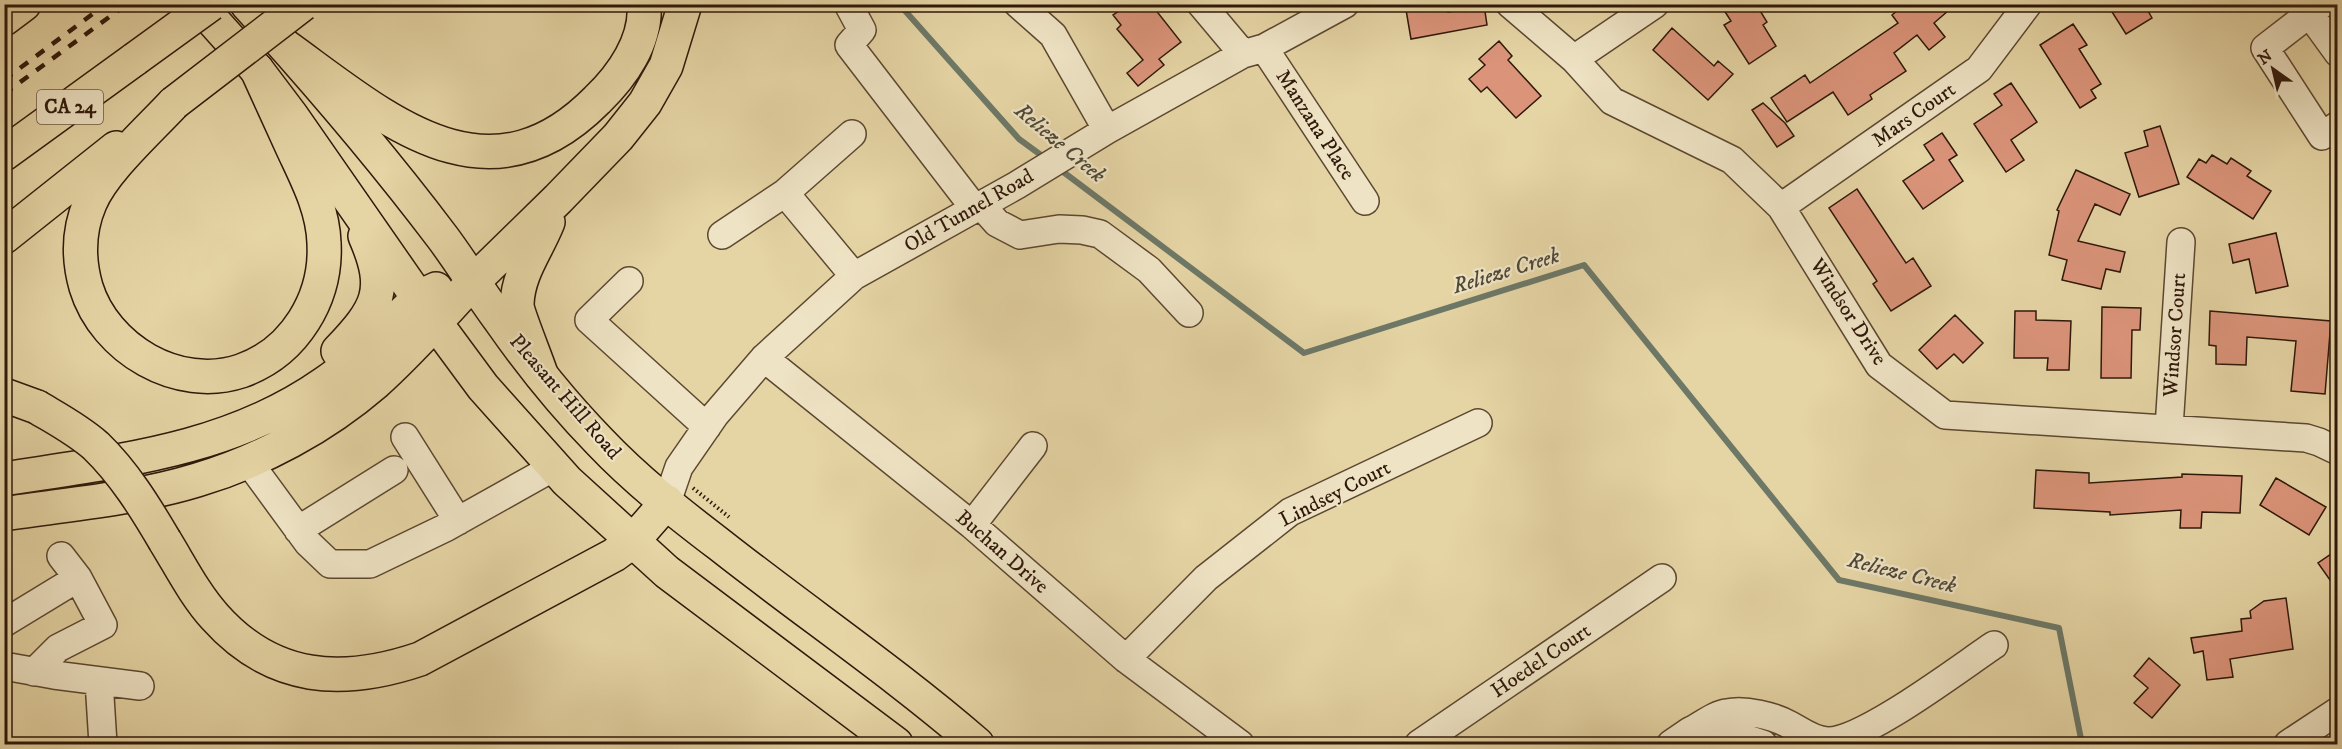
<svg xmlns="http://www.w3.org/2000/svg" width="2342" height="749" font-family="'IM FELL DW Pica',serif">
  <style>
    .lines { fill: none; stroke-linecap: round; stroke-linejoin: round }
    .stream { stroke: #6d7867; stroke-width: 6 }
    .building { fill: #db947a; stroke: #2f180a; stroke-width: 1.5 }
    .minor-casing { stroke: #5c4730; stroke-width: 30 }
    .major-casing { stroke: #2f180a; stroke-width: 36 }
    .highway-casing { stroke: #2f180a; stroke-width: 36 }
    .path { stroke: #2f180a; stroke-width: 4; stroke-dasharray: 1.5 3; stroke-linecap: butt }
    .minor { stroke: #eee3c4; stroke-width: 27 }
    .major { stroke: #e5d4a4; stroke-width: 33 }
    .highway { stroke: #e5d4a4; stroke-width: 33 }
    .rail { stroke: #2f180a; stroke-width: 4.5; stroke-dasharray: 10 10; stroke-linecap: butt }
    .highway-bridge-casing { stroke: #2f180a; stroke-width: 36; stroke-linecap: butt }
    .highway-bridge { stroke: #e5d4a4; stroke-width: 33 }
    .labels { text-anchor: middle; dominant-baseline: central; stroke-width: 4.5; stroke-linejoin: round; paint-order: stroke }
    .shield { fill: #eee3c4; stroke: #685542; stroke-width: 1.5 }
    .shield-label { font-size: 20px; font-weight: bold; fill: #2f180a }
    .street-label { font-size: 21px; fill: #2f180a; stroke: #eee3c4 }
    .water-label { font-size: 22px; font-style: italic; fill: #4e4838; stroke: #eee3c4 }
  </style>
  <rect width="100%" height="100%" fill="#e5d4a4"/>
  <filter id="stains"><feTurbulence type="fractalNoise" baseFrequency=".00333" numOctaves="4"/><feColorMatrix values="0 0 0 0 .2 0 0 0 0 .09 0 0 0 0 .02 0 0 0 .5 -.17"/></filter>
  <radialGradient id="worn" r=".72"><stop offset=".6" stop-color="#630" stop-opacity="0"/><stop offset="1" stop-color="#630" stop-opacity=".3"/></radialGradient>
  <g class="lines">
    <path class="stream" d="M899,4L1019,139L1045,158
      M1058,168L1304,353L1584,265L1839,580L2059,628L2082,744"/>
  </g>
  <path class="building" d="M1114,4H1151L1181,42L1159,59L1164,65L1138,86L1127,73L1143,60L1117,29L1121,25L1113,15L1119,11Z
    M1405,4H1447L1448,12L1484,5L1487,25L1411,39Z
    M1720,4H1756L1767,22L1763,25L1776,46L1749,64L1724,25L1731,21Z
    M1905,4H1956L1934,23L1945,37L1929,50L1917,35L1894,53L1906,71L1870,95L1872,99L1848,115L1833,92L1787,122L1771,98L1805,75L1810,83L1898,23L1892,15Z
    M2107,4H2144L2152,18L2126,34Z
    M2073,24L2087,45L2079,49L2101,84L2091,90L2096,98L2080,108L2040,45Z
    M1672,28L1714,66L1718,61L1733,74L1708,100L1653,50Z
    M1499,41L1512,56L1508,60L1541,96L1516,118L1487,87L1481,92L1469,79L1485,65L1479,59Z
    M2011,83L2037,122L2011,140L2024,160L2006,172L1974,124L2002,105L1994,94Z
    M1763,103L1785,123L1794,136L1777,147L1752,110Z
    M2160,126L2179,184L2139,197L2125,153L2148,146L2144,131Z
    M1942,133L1957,155L1949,160L1963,181L1923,209L1903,181L1934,160L1924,145Z
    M2212,155L2227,164L2231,158L2251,171L2247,176L2271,191L2253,219L2187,177L2199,159L2206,163Z
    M2076,170L2130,194L2120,215L2095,204L2078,241L2125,252L2120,272L2106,269L2101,289L2062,280L2067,260L2049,255L2059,211L2057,210Z
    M1857,189L1906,263L1913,258L1931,286L1891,311L1873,284L1877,281L1829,208Z
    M2276,233L2288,286L2256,293L2249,259L2233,263L2229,244Z
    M2102,307L2141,308L2140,330H2132L2131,378H2101Z
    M2015,311H2036V320L2071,321L2069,370H2047L2048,358H2014Z
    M2210,311L2331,321L2325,394L2291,391L2296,341L2247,337L2246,365L2216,364V346L2209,345Z
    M1955,315L1983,343L1963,363L1954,354L1937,369L1919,350Z
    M2036,470L2089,473V483L2182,477V474L2242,476L2240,513L2202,512L2201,528H2180L2181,510L2110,515V512L2034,508Z
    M2276,478L2326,507L2309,535L2260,505Z
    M2337,550V590L2318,563Z
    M2286,598L2293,649L2230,659L2233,677L2207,680L2203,651L2194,653L2191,638L2242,631L2241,619L2251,618L2250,611L2264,601Z
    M2149,658L2180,685L2152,718L2134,703L2148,688L2134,676Z"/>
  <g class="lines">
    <defs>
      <path id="minor" d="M848,4L862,30L849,45L975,209
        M1018,4L1053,35L1107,130
        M1201,4L1243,54
        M1510,4L1574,59L1612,101L1732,160L1781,207L1879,365L1945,415L2306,438L2319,442L2338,451
        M2322,4L2265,48L2322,136L2338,125
        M2309,13L2338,53
        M1264,48L1365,201
        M1574,59L1655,4
        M785,193L854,276
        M981,205L997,223L1020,235L1059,229L1082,230L1100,234L1149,270L1189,313
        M1781,207L1979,69L2028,4
        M722,235L785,193L852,134
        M629,281L589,320L707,427
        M764,358L972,525L1126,659L1240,744
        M2169,428L2181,242
        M405,437L458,521
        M248,461L308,543L330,564H370L447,527L554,467
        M667,502L679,467L715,415L764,358L854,276L1017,185L1107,130L1243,54L1264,48L1345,4
        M972,525L1033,446
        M298,530L394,470
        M4,623L78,578
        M1126,659L1206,578L1290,512L1478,423
        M4,666L54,675L140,686
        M34,672L58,648L103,625L78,578L61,556
        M99,681L103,744
        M1690,731C1701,726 1715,714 1727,713C1745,709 1774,716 1790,725C1801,731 1814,741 1828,741C1864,741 1961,667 1994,645
        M1419,744L1662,578
        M1671,744L1690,731L1714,728L1763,744
        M2288,744L2338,711"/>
      <path id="major" d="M198,4L257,70L291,115L435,322L483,387L567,481L667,572L896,744
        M247,4C316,80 382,157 443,238C463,265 480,293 500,320C530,363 563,404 600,442C636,480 678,513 720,545C805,612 895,673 977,744
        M338,351C378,309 389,291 365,236
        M4,479C118,461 228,451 325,383C344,370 361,355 378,339C396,322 412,299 436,289
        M4,514C68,504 135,499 197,480C261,461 324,427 375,383C410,352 441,316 473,282"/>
      <path id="highway" d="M4,19L24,4
        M285,46C384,117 486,212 597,100C622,76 647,41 644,4
        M174,103C149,130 104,170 90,203C78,231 78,259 86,287C105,349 178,392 241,371C295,352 327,298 324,243C323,209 307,179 293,149C281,123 269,96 257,70
        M4,154L135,59
        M4,237L116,148
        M473,282L558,199L618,137L645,103L666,66L685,4
        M541,374C537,361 517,313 517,304C518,273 537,250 548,222
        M4,395L37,407
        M165,541C181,567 195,595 215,617C273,682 343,685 420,659L614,555L632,542L667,502"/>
    </defs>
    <use href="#minor" class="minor-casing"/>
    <use href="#major" class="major-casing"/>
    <use href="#highway" class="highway-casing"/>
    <path class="path" d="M693,488L729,517"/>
    <use href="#minor" class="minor"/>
    <use href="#major" class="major"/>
    <use href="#highway" class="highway"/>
    <path class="rail" d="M4,80L106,4
      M4,94L127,4"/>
    <defs>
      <path id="highway-bridge" d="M135,59L211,4
        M174,103L303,4
        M37,407C57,419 78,430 96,446C124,473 145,507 165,541"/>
    </defs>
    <use href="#highway-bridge" class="highway-bridge-casing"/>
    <use href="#highway-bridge" class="highway-bridge"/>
  </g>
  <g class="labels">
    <rect class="shield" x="37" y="90" width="66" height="34" rx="4.5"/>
    <g class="shield-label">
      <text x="70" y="107">CA 24</text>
    </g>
    <g class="street-label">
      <text transform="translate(1914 115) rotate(-35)">Mars Court</text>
      <text transform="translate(1315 125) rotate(57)">Manzana Place</text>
      <text transform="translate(969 211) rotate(-30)">Old Tunnel Road</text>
      <text transform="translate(1848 312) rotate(57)">Windsor Drive</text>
      <text transform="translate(2175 335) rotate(-86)">Windsor Court</text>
      <text transform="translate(565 397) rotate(49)">Pleasant Hill Road</text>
      <text transform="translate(1335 494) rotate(-27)">Lindsey Court</text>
      <text transform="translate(1002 552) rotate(41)">Buchan Drive</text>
      <text transform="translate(1541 661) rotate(-34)">Hoedel Court</text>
    </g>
    <g class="water-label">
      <text transform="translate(1060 143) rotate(40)">Relieze Creek</text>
      <text transform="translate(1506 271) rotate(-17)">Relieze Creek</text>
      <text transform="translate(1902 573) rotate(14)">Relieze Creek</text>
    </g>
  </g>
  <rect width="2342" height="749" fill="none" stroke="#e5d4a4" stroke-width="24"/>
  <rect x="6" y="6" width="2330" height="737" fill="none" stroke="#2f180a" stroke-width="3"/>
  <rect x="12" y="12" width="2318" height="725" fill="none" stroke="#2f180a" stroke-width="1.5"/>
  <g transform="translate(2273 69) rotate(326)" stroke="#eee3c4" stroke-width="4.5" paint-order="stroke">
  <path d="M0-4.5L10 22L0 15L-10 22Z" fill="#2f180a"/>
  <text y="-9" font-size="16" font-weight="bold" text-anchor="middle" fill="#2f180a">N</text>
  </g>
  <rect width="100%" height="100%" filter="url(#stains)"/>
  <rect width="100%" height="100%" fill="url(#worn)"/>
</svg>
